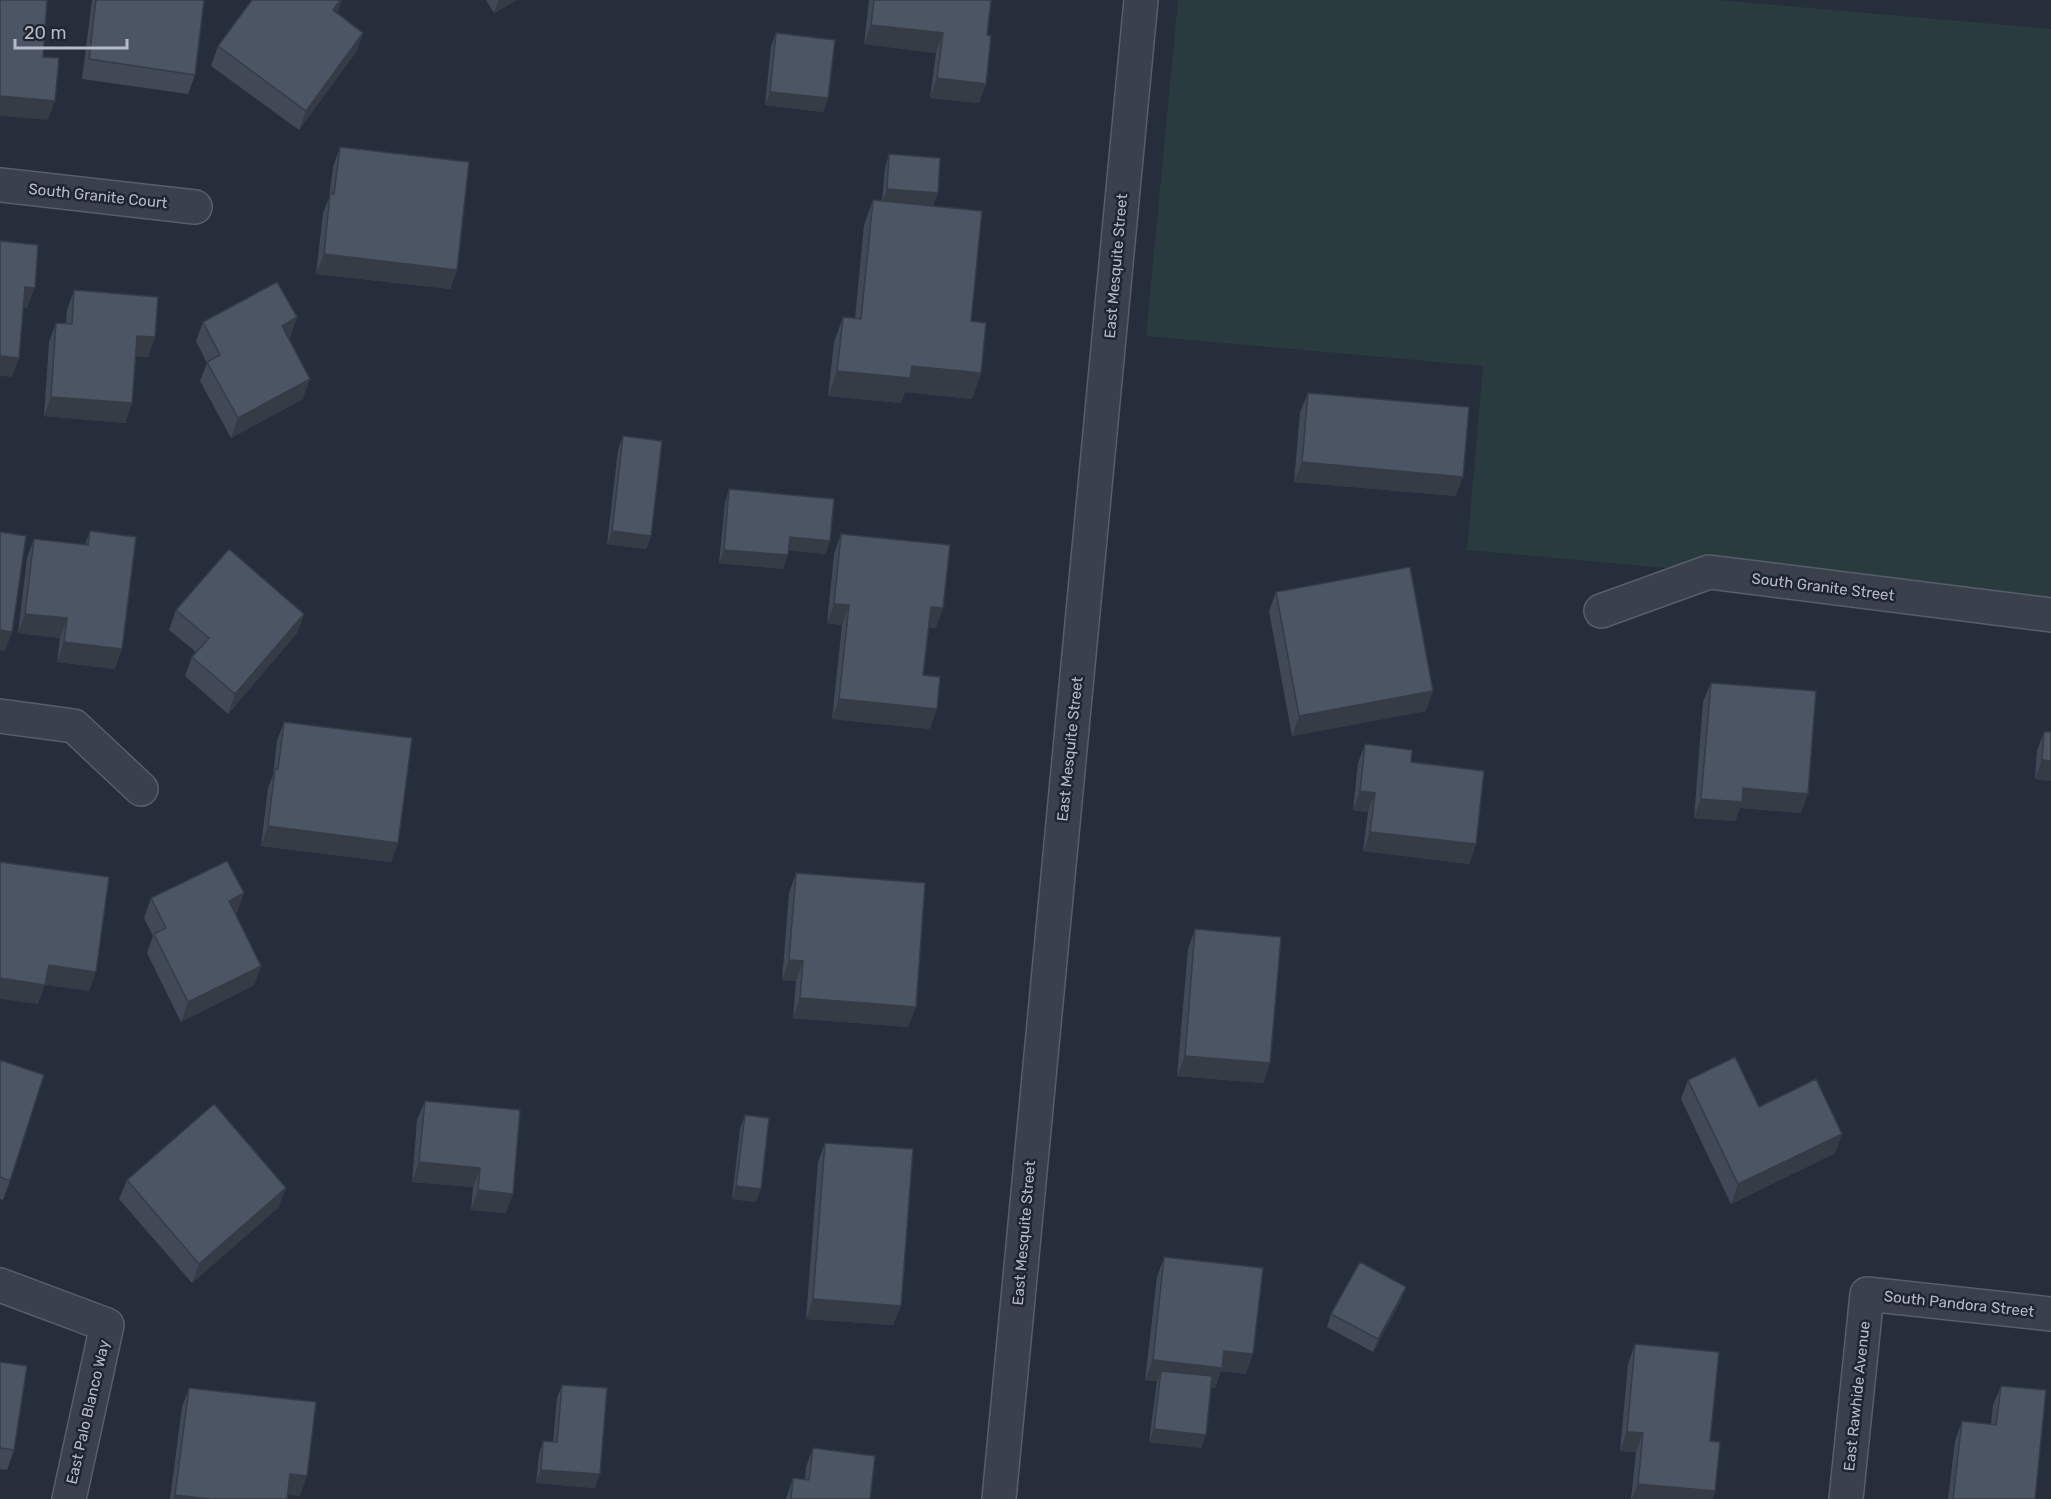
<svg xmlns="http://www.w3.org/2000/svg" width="2051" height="1499" font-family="Rubik,sans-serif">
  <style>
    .green { fill: #293b3e }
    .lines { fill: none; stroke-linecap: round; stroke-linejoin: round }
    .minor-casing { stroke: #585e6a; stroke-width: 36 }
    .minor { stroke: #3a404c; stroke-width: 33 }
    .wall { fill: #414956 }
    .shaded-wall { fill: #353c46 }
    .building { fill: #4c5564; stroke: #353c46; stroke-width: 1.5 }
    .labels { text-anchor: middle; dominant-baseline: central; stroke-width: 5; stroke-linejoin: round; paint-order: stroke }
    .street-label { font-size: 15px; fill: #b6bbc7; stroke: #1f2531 }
  </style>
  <rect width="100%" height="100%" fill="#262e3c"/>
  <path class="green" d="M1178,0H1718L2051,29V615L1709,572L1467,550L1483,366L1146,336Z"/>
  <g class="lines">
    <defs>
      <path id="minor" d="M0,185L195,207
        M1601,611L1709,572L2051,615
        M0,716L74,726L141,789
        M0,1285L107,1325L69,1499
        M999,1499L1141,0
        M1846,1499L1867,1294L2051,1314"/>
    </defs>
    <use href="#minor" class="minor-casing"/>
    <use href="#minor" class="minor"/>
  </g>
  <path class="wall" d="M92,0H204L195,75L188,94L82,79Z
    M252,0H342L337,13L363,33L356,52L299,130L211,66L218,46Z
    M486,0H517L494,13Z
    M869,0H991L979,103L930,98L936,53L864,44Z
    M776,33L828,98L823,112L765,105L771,46Z
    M340,147L457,270L450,289L316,274L323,213L329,198L333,167Z
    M889,154L938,193L933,206L971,321L981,373L972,399L905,392L901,403L828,396L834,342L843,317L855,318L864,225L873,200L882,201L885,168Z
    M74,290L155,337L148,357L136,356L132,403L125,423L44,416L49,342L56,323L66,324L67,310Z
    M297,317L290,337L288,338L303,399L231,438L200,381L207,363L196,341L203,322Z
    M1308,393L1456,496L1294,482L1300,412Z
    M623,436L651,536L646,549L607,544L618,450Z
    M729,489L830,541L825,554L788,550L783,569L719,563L725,503Z
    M90,531L115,669L57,662L60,638L18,633L27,558L34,539L85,545Z
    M841,534L936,628L929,627L923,675L930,729L832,719L842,625L827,623L834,554Z
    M1276,592L1426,711L1292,736L1269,611Z
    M176,610L304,614L297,633L228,714L185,676L192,657L196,652L169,630Z
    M1711,683L1801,813L1740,808L1735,821L1694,818L1703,702Z
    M284,722L398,843L391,862L261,846L268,788L273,775L277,741Z
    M2044,732L2051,781L2035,779L2037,751Z
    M1365,744L1411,762L1476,844L1469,864L1363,851L1368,812L1353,810L1358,763Z
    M796,873L908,1027L793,1018L796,981L782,980L789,893Z
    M151,898L237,913L235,914L261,966L254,985L181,1022L147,953L153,936L144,918Z
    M1195,929L1270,1063L1263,1083L1177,1076L1188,949Z
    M0,1060L10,1181L3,1200L0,1199Z
    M1688,1080L1759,1107L1835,1153L1731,1204L1681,1099Z
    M425,1101L520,1110L506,1213L471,1210L473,1187L412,1182L417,1120Z
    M745,1115L756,1202L732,1199L740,1129Z
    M825,1143L893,1325L806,1319L818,1162Z
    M127,1180L279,1207L192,1283L119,1199Z
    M1164,1257L1246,1374L1221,1371L1215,1388L1211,1387L1201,1448L1149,1442L1157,1381L1145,1380L1157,1277Z
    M1401,1300L1373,1352L1327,1327L1331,1314Z
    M1635,1344L1710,1441L1715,1491L1713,1499H1631L1636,1452L1620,1451L1628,1364Z
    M0,1362L14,1450L7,1470L0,1469Z
    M562,1385L595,1488L536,1483L539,1454L543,1441L553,1442L557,1398Z
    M2001,1386L2035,1499H1948L1955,1441L1962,1421L1991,1424L1993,1405Z
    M189,1388L300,1496L288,1494L287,1499H170L182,1407Z
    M813,1448L870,1499H786L793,1478L805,1480L806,1467Z"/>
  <path class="shaded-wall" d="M340,0H342L337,14L333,10Z
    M499,0H517L494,13Z
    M871,25L943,33L936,53L864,44Z
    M363,33L356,52L299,130L306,111Z
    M937,78L986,84L979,103L930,98Z
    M770,92L828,98L823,112L765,105Z
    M0,96L55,101L48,120L0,116Z
    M887,189L938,193L933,206L882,202Z
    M324,254L457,270L450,289L316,274Z
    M25,287L35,288L27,308L18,307Z
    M297,317L290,337L274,345L282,326Z
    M137,336L155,337L148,357L130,355Z
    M0,356L19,358L12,377L0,376Z
    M912,366L981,373L972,399L905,392L901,403L828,396L837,371Z
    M310,379L303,399L231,438L238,418Z
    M51,397L132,403L125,423L44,416Z
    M1302,462L1463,477L1456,496L1294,482Z
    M612,531L651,536L646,549L607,544Z
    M790,537L830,541L825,554L785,550Z
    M724,550L788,555L783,569L719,563Z
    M834,604L849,605L842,625L827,623Z
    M931,607L943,608L936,628L924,627Z
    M25,614L67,618L60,638L18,633Z
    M304,614L297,633L228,714L235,694Z
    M0,630L12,632L5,651L0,650Z
    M64,642L122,649L115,669L57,662Z
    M1433,691L1426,711L1292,736L1299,716Z
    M839,699L937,709L930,729L832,719Z
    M2042,760L2051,761V781L2035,779Z
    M1743,788L1808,794L1801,813L1740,808L1735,821L1694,818L1701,799Z
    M1360,791L1375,793L1368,812L1353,810Z
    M268,826L398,843L391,862L261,846Z
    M1370,832L1476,844L1469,864L1363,851Z
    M244,893L237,913L221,920L229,901Z
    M789,960L803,961L796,981L782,980Z
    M49,965L96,972L89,991L45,985L38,1004L0,999V978Z
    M261,966L254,985L181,1022L188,1002Z
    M800,998L916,1007L908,1027L793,1018Z
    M1185,1056L1270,1063L1263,1083L1177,1076Z
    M1842,1134L1835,1153L1731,1204L1738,1184Z
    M419,1162L480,1168L473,1187L412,1182Z
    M736,1186L761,1189L756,1202L732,1199Z
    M286,1188L279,1207L192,1283L199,1264Z
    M478,1190L513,1194L506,1213L471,1210Z
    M1406,1287L1401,1300L1373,1352L1378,1339Z
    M813,1299L901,1306L893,1325L806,1319Z
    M1224,1351L1253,1354L1246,1374L1221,1371L1215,1388L1159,1381L1161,1371L1157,1381L1145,1380L1153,1360Z
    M1154,1429L1206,1435L1201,1448L1149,1442Z
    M1627,1432L1643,1433L1636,1452L1620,1451Z
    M541,1470L600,1474L595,1488L536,1483Z
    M290,1474L307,1476L300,1496L283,1494Z
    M1638,1484L1715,1491L1713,1499H1632Z
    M175,1495L210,1499H173Z"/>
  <path class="building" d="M0,0H47L43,57L59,58L55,101L0,96Z
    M96,0H204L195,75L89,59Z
    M252,0H340L333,10L363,33L306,111L218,46Z
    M874,0H991L987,35L991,36L986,84L937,78L943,33L871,25Z
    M776,33L835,40L828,98L770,92Z
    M340,147L469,162L457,270L324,254L330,194H334Z
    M889,154L940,158L938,193L887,189Z
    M873,200L982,211L971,321L986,323L981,373L912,366L910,378L837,371L843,317L861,319Z
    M0,241L38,245L35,288L25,287L19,358L0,356Z
    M277,282L297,317L282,326L310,379L238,418L207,362L220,355L203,322Z
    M74,290L158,297L155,337L137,336L132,403L51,397L56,323L72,324Z
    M1308,393L1469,407L1463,477L1302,462Z
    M623,436L662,441L651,536L612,531Z
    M729,489L834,499L830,541L790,537L788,555L724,550Z
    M90,531L136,537L122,649L64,642L67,618L25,614L34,539L88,545Z
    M0,532L26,536L12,632L0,630Z
    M841,534L950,545L943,608L931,607L923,675L940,677L937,709L839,699L849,605L834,604Z
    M229,549L304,614L235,694L192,657L209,638L176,610Z
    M1410,567L1433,691L1299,716L1276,592Z
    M1711,683L1816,691L1808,794L1743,788L1742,802L1701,799Z
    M284,722L412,738L398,843L268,826L275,769H278Z
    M2044,732H2051V761L2042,760Z
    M1365,744L1412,750L1411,762L1484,771L1476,844L1370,832L1375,793L1360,791Z
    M227,861L244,893L229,901L261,966L188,1002L154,934L166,928L151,898Z
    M0,862L109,877L96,972L49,965L45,985L0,978Z
    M796,873L925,883L916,1007L800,998L803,961L789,960Z
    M1195,929L1281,937L1270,1063L1185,1056Z
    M1735,1057L1759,1107L1816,1079L1842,1134L1738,1184L1688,1080Z
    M0,1060L44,1075L10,1181L0,1177Z
    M425,1101L520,1110L513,1194L478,1190L480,1168L419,1162Z
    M214,1104L286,1188L199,1264L127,1180Z
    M745,1115L769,1118L761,1189L736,1186Z
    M825,1143L913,1149L901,1306L813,1299Z
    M1164,1257L1263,1268L1253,1354L1224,1351L1222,1368L1153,1360Z
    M1360,1262L1406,1287L1378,1339L1331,1314Z
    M1635,1344L1719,1352L1710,1441L1720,1442L1715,1491L1638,1484L1643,1433L1627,1432Z
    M0,1362L27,1366L14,1450L0,1448Z
    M1161,1371L1212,1376L1206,1435L1154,1429Z
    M562,1385L607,1388L600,1474L541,1470L543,1441L557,1442Z
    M2001,1386L2046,1390L2035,1499H1953L1962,1421L1996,1425Z
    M189,1388L316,1402L307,1476L290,1474L287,1499H210L175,1495Z
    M813,1448L875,1456L870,1499H791L793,1478L809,1480Z"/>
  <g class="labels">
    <g class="street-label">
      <text transform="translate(98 196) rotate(6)">South Granite Court</text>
      <text transform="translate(1116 266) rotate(-85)">East Mesquite Street</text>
      <text transform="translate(1823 587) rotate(7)">South Granite Street</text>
      <text transform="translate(1070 749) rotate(-84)">East Mesquite Street</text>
      <text transform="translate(1024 1233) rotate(-85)">East Mesquite Street</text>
      <text transform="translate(1959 1304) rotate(6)">South Pandora Street</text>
      <text transform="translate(1857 1396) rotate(-84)">East Rawhide Avenue</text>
      <text transform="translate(88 1412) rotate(-77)">East Palo Blanco Way</text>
    </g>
  </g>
  <path d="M15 39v9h112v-9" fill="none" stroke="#b6bbc7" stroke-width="3"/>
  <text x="24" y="39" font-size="18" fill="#b6bbc7" stroke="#1f2531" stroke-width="4.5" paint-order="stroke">20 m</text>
</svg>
